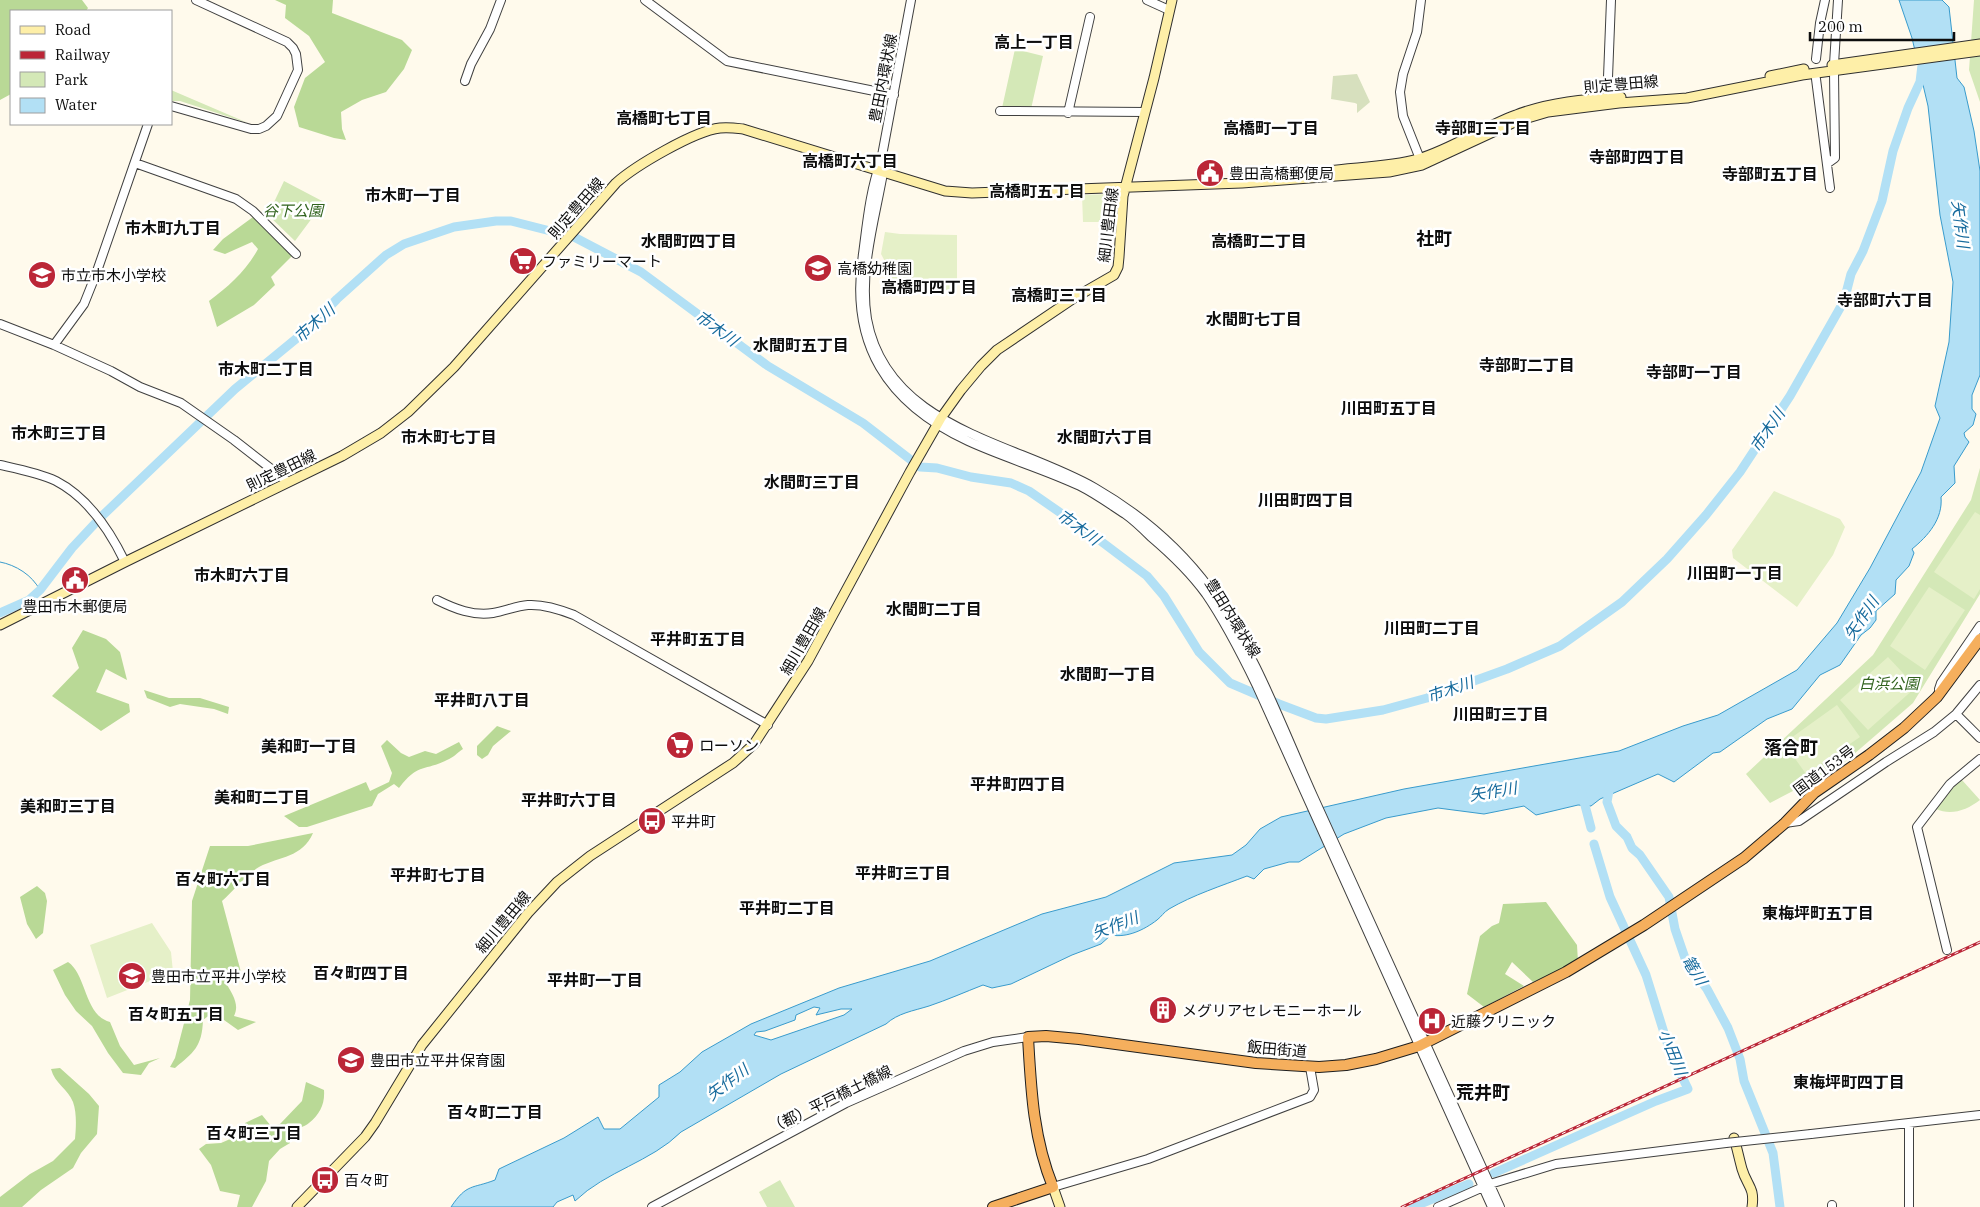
<svg xmlns="http://www.w3.org/2000/svg" width="1980" height="1207" font-family="'IBM Plex Serif','Noto Sans JP',serif">
  <style>
    .green { fill: #d4e8b7 }
    .forest { fill: #b9d996 }
    .cemetery { fill: #d7e0be }
    .pitch { fill: #e5f0c8 }
    .water { fill: #b2e0f5; stroke: #399bcc; fill-rule: evenodd }
    .lines { fill: none; stroke-linecap: round; stroke-linejoin: round }
    .stream { stroke: #399bcc; stroke-width: 1 }
    .river { stroke: #b2e0f5; stroke-width: 9 }
    .tertiary-casing { stroke: #404040; stroke-width: 10 }
    .secondary-casing { stroke: #2f2f2f; stroke-width: 11 }
    .trunk-casing { stroke: #1e1e1e; stroke-width: 12 }
    .tertiary { stroke: #fff; stroke-width: 8 }
    .secondary { stroke: #feefa8; stroke-width: 9 }
    .trunk { stroke: #f5af5d; stroke-width: 10 }
    .rail-casing { stroke: #bb2637; stroke-width: 3 }
    .rail { stroke: #fff; stroke-width: 1; stroke-dasharray: 4; stroke-linecap: butt }
    .tertiary-bridge-casing { stroke: #404040; stroke-width: 10; stroke-linecap: butt }
    .tertiary-bridge { stroke: #fff; stroke-width: 8 }
    .labels { text-anchor: middle; dominant-baseline: central; stroke-width: 5; stroke-linejoin: round; paint-order: stroke }
    .street-label { font-size: 15px; fill: #0d0d0d; stroke: #fff }
    .poi-label { font-size: 15px; fill: #0d0d0d; stroke: #fff; text-anchor: start }
    .park-label { font-size: 15px; font-style: italic; fill: #31631e; stroke: #fff }
    .neighbourhood-label { font-size: 16px; font-weight: bold; fill: #0d0d0d; stroke: #fff }
    .water-label { font-size: 16px; font-style: italic; fill: #176b9d; stroke: #fff }
    .quarter-label { font-size: 18px; font-weight: bold; fill: #0d0d0d; stroke: #fff }
  </style>
  <rect width="100%" height="100%" fill="#fffaec"/>
  <path class="green" d="M1974,0H1980V102L1969,70Z
    M1015,49L1043,56L1031,109L1002,108Z
    M171,90L248,123L180,101H171Z
    M284,181L324,202L295,241L268,215Z
    M1980,468V594L1913,703L1839,767L1770,803L1746,774L1873,655L1971,500Z
    M1962,780L1980,800C1967,810 1951,816 1936,809L1952,786Z
    M780,1180L795,1207H767L759,1192Z"/>
  <path class="forest" d="M0,0H82L88,8L86,11H11V94L0,100Z
    M275,0H333L332,13L402,40L412,50L404,69L386,92L362,100L341,112L342,129L346,140L334,138L299,127L294,107L305,78L325,62L309,36L285,18L286,5Z
    M253,217L292,256L271,277L275,285L254,305L217,327L209,301C229,286 246,271 258,249L252,242L225,254L213,250L223,239Z
    M83,630L106,639L120,652L127,680L106,669L96,692L129,704L130,712L101,731L52,696L79,668L72,648Z
    M144,690L169,698H200L229,707L228,714L214,709L180,704L170,707L147,698Z
    M497,726L511,731L493,746L488,755L482,759L477,755V746Z
    M387,740L401,753L409,757L425,751L436,754L459,742L463,749C458,752 453,758 447,760C423,772 419,762 399,788L394,784L378,794L372,806L307,827H299L284,816L366,782L370,791L389,782L392,773L381,746Z
    M313,833C302,858 280,856 259,867C247,874 232,892 222,901L242,976L226,983C232,994 240,1004 234,1016L256,1022L238,1030L224,1020L211,1014L203,1020C202,1047 194,1052 175,1068L170,1067L175,1058L190,1000L192,901L210,846H248Z
    M37,886L45,893L47,901L43,933L36,939L27,924L20,897Z
    M1546,902L1577,945L1578,962L1533,982L1512,962L1505,974L1524,986L1484,1007L1467,994L1480,936L1492,926L1499,923L1503,904Z
    M68,962C87,975 84,1015 110,1022L120,1046L134,1065L160,1058L149,1063L141,1075L123,1073L108,1053L92,1026L76,1011L65,995L53,970Z
    M60,1068L89,1094L99,1106L97,1134L81,1153L73,1168L41,1190L22,1207H0V1197L30,1174L53,1161L75,1139C76,1128 77,1113 73,1102C68,1089 55,1084 51,1069Z
    M306,1082L324,1090C325,1104 320,1114 309,1123C304,1127 296,1129 290,1133V1143L280,1149L269,1161L266,1181L252,1207H237L240,1195L220,1191L211,1165L199,1149L206,1144L221,1143L244,1133L245,1123L262,1115L271,1126L280,1124L302,1101Z"/>
  <path class="cemetery" d="M1357,74L1370,102L1357,113V104L1355,103L1331,99L1333,76Z"/>
  <path class="pitch" d="M1110,194V222H1083L1082,195Z
    M885,232L900,234L957,235V292L888,293L885,291L888,267L881,254Z
    M1774,491L1840,519L1845,527L1833,555L1797,607L1733,558L1732,550Z
    M1975,512L1980,515V589L1974,599L1934,572Z
    M1929,587L1965,610L1925,670L1890,646Z
    M1888,657L1916,687L1868,730L1840,700Z
    M1837,705L1860,737L1806,774L1784,743Z
    M152,923L171,952L173,972L107,998L90,945Z"/>
  <path class="water" d="M1899,0H1942L1949,7L1957,78L1964,87L1974,131L1980,171V375L1972,395V409L1976,414L1973,425L1964,433L1965,437L1969,442L1954,466L1955,483L1941,497C1943,519 1928,536 1912,549L1914,553L1909,566L1896,580L1895,594L1876,611V620L1870,628L1861,635L1840,665L1820,675L1792,709L1767,719L1720,752L1713,753L1674,782L1658,774L1600,799L1591,806L1578,805L1536,815L1524,806L1484,814L1438,808L1386,818L1344,834L1299,862H1289L1264,869L1254,879L1247,876C1221,886 1193,895 1169,909C1164,912 1161,917 1157,920C1144,930 1127,938 1111,935L1101,944L1072,955L1011,984L992,988L983,985C965,992 947,1000 929,1006C913,1011 898,1013 886,1024L781,1074L681,1132C651,1162 606,1171 575,1201L573,1195L557,1202L553,1207H451C467,1183 472,1189 495,1180L499,1169L564,1138L598,1117L604,1129H620L659,1097V1085L680,1072L702,1052L751,1024L839,988L930,961L1042,914L1106,897L1174,863L1232,855L1246,845L1260,829L1281,817L1404,789L1619,751L1683,726L1718,715L1797,670L1837,623L1870,568L1921,472L1940,418L1935,406L1949,342L1953,282L1940,215L1928,106L1912,38ZM814,1007L820,1008L816,1015L841,1009H852L844,1015L771,1040L754,1035L756,1032L765,1031L795,1020L796,1015Z"/>
  <g class="lines">
    <path class="stream" d="M0,562C16,565 32,575 40,590"/>
    <path class="river" d="M0,613L29,600L40,590L72,548L101,517L235,389L308,329L337,299L386,255L404,244L454,227L496,221H511L574,237L641,272L768,366L863,423L920,467L937,468L971,477L1011,483L1029,491L1094,536L1147,576L1164,596L1199,652L1230,683L1279,704L1316,718L1326,719L1383,710L1427,698L1507,669L1560,646L1622,602L1667,559L1706,515L1740,472L1790,396L1844,301L1851,274L1863,251L1882,201L1893,151L1908,108L1920,82L1922,65
      M1610,785L1607,802L1616,826L1627,837L1632,848L1640,855L1669,897L1675,929L1686,961L1707,989L1728,1028L1740,1059L1744,1081L1773,1153L1780,1207
      M1582,794L1591,828
      M1494,1173L1656,1101L1688,1089L1670,1052L1646,975L1610,897L1594,844
      M1413,1207L1469,1184"/>
    <defs>
      <path id="tertiary" d="M645,0L727,61L894,95
        M911,0L881,161C870,190 867,224 863,254C849,344 887,403 968,441C1005,458 1044,469 1080,486C1096,494 1111,505 1125,514C1135,521 1143,529 1151,537C1171,554 1190,572 1206,594C1226,623 1242,655 1257,686L1492,1207
        M1147,0L1169,10
        M1421,0L1417,32L1403,74L1400,92L1403,116L1422,164
        M1816,59L1820,23L1825,0
        M1834,64L1838,0
        M1816,79L1830,188
        M465,81L471,64L490,29L501,0
        M1607,103L1611,0
        M171,106L251,129H259L266,126L277,116L298,70L296,54L293,48L287,42L196,0
        M1000,111L1145,112
        M1068,113L1090,17
        M135,163L236,199L253,211L296,254
        M1828,163L1835,158L1834,71
        M882,167L883,173C875,219 859,271 867,319C887,429 1015,442 1095,488C1140,514 1179,547 1210,589C1255,652 1282,727 1313,796C1376,933 1438,1070 1500,1207
        M0,324L54,345L111,371L140,387L181,403L234,440L288,482
        M54,345L84,304L96,274L148,124
        M0,465C18,469 39,473 56,481C87,497 110,531 125,562
        M437,600C455,609 473,616 493,613C505,611 516,606 528,605C544,604 559,609 574,615L768,725
        M1939,689L1941,683L1980,626
        M1956,714L1980,738
        M1785,823L1799,821L1886,762L1934,732L1956,714L1980,685
        M1947,950L1917,827L1950,784L1980,759
        M1811,1134L1980,1115
        M1053,1187L1148,1159L1310,1097L1314,1090L1310,1067
        M652,1207L846,1103L964,1051L993,1042L1028,1037
        M1438,1207L1490,1184L1556,1164L1726,1143
        M1832,1207V1205
        M1909,1207V1123"/>
      <path id="secondary" d="M1832,65L1980,44
        M1770,76L1804,69
        M1327,171C1357,167 1389,167 1418,159C1452,149 1483,127 1516,115C1549,102 1586,99 1621,97
        M0,625L125,562L342,456L381,433L408,412L454,367L616,183C635,166 694,131 720,128C728,127 735,128 743,129L945,191L972,193L1242,183L1389,172L1422,165L1517,121L1548,112L1619,103L1687,98L1802,75L1980,51
        M1734,1138C1737,1148 1739,1158 1742,1169C1747,1186 1755,1187 1752,1207
        M1053,1187L1060,1207
        M297,1207L365,1137L375,1123L422,1045L528,913L557,882L590,856L733,763L754,744L808,661L910,472L941,418L961,390L981,366L997,350L1074,298L1114,275L1118,267L1119,257L1123,196L1154,78L1172,0"/>
      <path id="trunk" d="M993,1207L1053,1187C1033,1138 1031,1089 1028,1037L1046,1036L1079,1039L1256,1063L1319,1067L1346,1065L1376,1059L1419,1046L1566,972L1644,925L1744,858L1785,823L1814,793L1869,755L1904,728L1937,697L1980,639"/>
    </defs>
    <use href="#tertiary" class="tertiary-casing"/>
    <use href="#secondary" class="secondary-casing"/>
    <use href="#trunk" class="trunk-casing"/>
    <use href="#tertiary" class="tertiary"/>
    <use href="#secondary" class="secondary"/>
    <use href="#trunk" class="trunk"/>
    <defs>
      <path id="rail" d="M1402,1207L1980,942"/>
    </defs>
    <use href="#rail" class="rail-casing"/>
    <use href="#rail" class="rail"/>
    <defs>
      <path id="tertiary-bridge" d="M1726,1143L1811,1134"/>
    </defs>
    <use href="#tertiary-bridge" class="tertiary-bridge-casing"/>
    <use href="#tertiary-bridge" class="tertiary-bridge"/>
  </g>
  <defs>
    <symbol id="civic-disc" viewBox="-11 -11 22 22"><circle r="9.5" fill="#bb2637" stroke="#fff"/><path d="M-.6-6.5H3V-4.5H.6V-3L4-1V1h2V6H-6V1h2V-1L-.6-3ZM-1.2 2.5V6h2.4V2.5Z" fill="#fff"/></symbol>
    <symbol id="supermarket-disc" viewBox="-11 -11 22 22"><circle r="9.5" fill="#bb2637" stroke="#fff"/><path d="M-6-5.5h2.5l.6 2H6L4.5 2H-2.5L-4.4-4H-6ZM-1.5 3.2a1.3 1.3 0 1 0 .1 0ZM3 3.2a1.3 1.3 0 1 0 .1 0Z" fill="#fff"/></symbol>
    <symbol id="school-disc" viewBox="-11 -11 22 22"><circle r="9.5" fill="#bb2637" stroke="#fff"/><path d="M0-5L7-2L0 1L-7-2ZM-4 1L0 2.5L4 1V4Q0 6-4 4Z" fill="#fff"/></symbol>
    <symbol id="bus-disc" viewBox="-11 -11 22 22"><circle r="9.5" fill="#bb2637" stroke="#fff"/><path d="M-5-6H5V4H4V6H2V4H-2V6H-4V4H-5ZM-3.5-4V0h7V-4ZM-3.5 1.2v1.5H-2V1.2ZM2 1.2v1.5H3.5V1.2Z" fill="#fff"/></symbol>
    <symbol id="building-disc" viewBox="-11 -11 22 22"><circle r="9.5" fill="#bb2637" stroke="#fff"/><path d="M-4-6H4V6H1V3H-1V6H-4ZM-2.5-4.3h1.7v1.8h-1.7ZM.8-4.3h1.7v1.8H.8ZM-2.5-1h1.7V.8h-1.7ZM.8-1h1.7V.8H.8Z" fill="#fff"/></symbol>
    <symbol id="hospital-disc" viewBox="-11 -11 22 22"><circle r="9.5" fill="#bb2637" stroke="#fff"/><path d="M-5-5h3v3.5h4V-5h3V5h-3V1.5h-4V5h-3Z" fill="#fff"/></symbol>
  </defs>
  <g fill-rule="evenodd">
    <use href="#civic-disc" x="1194" y="157" width="32" height="32"/>
    <use href="#supermarket-disc" x="507" y="245" width="32" height="32"/>
    <use href="#school-disc" x="802" y="252" width="32" height="32"/>
    <use href="#school-disc" x="26" y="259" width="32" height="32"/>
    <use href="#civic-disc" x="59" y="564" width="32" height="32"/>
    <use href="#supermarket-disc" x="664" y="729" width="32" height="32"/>
    <use href="#bus-disc" x="636" y="805" width="32" height="32"/>
    <use href="#school-disc" x="116" y="960" width="32" height="32"/>
    <use href="#building-disc" x="1147" y="994" width="32" height="32"/>
    <use href="#hospital-disc" x="1416" y="1005" width="32" height="32"/>
    <use href="#school-disc" x="335" y="1044" width="32" height="32"/>
    <use href="#bus-disc" x="309" y="1164" width="32" height="32"/>
  </g>
  <g class="labels">
    <g class="street-label">
      <text transform="translate(883 78) rotate(-79)">豊田内環状線</text>
      <text transform="translate(1621 84) rotate(-5)">則定豊田線</text>
      <text transform="translate(576 208) rotate(-49)">則定豊田線</text>
      <text transform="translate(1108 225) rotate(-83)">細川豊田線</text>
      <text transform="translate(281 470) rotate(-26)">則定豊田線</text>
      <text transform="translate(1233 618) rotate(58)">豊田内環状線</text>
      <text transform="translate(803 641) rotate(-60)">細川豊田線</text>
      <text transform="translate(1824 770) rotate(-37)">国道153号</text>
      <text transform="translate(503 922) rotate(-50)">細川豊田線</text>
      <text transform="translate(1277 1049) rotate(5)">飯田街道</text>
      <text transform="translate(830 1099) rotate(-26)">（都）平戸橋土橋線</text>
    </g>
    <g class="poi-label">
      <text x="1229" y="173">豊田高橋郵便局</text>
      <text x="542" y="261">ファミリーマート</text>
      <text x="837" y="268">高橋幼稚園</text>
      <text x="61" y="275">市立市木小学校</text>
      <text x="75" y="606" text-anchor="middle">豊田市木郵便局</text>
      <text x="699" y="745">ローソン</text>
      <text x="671" y="821">平井町</text>
      <text x="151" y="976">豊田市立平井小学校</text>
      <text x="1182" y="1010">メグリアセレモニーホール</text>
      <text x="1451" y="1021">近藤クリニック</text>
      <text x="370" y="1060">豊田市立平井保育園</text>
      <text x="344" y="1180">百々町</text>
    </g>
    <g class="park-label">
      <text x="293" y="210">谷下公園</text>
      <text x="1889" y="683">白浜公園</text>
    </g>
    <g class="neighbourhood-label">
      <text x="1034" y="42">高上一丁目</text>
      <text x="664" y="118">高橋町七丁目</text>
      <text x="1271" y="128">高橋町一丁目</text>
      <text x="1483" y="128">寺部町三丁目</text>
      <text x="1637" y="157">寺部町四丁目</text>
      <text x="850" y="161">高橋町六丁目</text>
      <text x="1770" y="174">寺部町五丁目</text>
      <text x="1037" y="191">高橋町五丁目</text>
      <text x="413" y="195">市木町一丁目</text>
      <text x="173" y="228">市木町九丁目</text>
      <text x="689" y="241">水間町四丁目</text>
      <text x="1259" y="241">高橋町二丁目</text>
      <text x="929" y="287">高橋町四丁目</text>
      <text x="1059" y="295">高橋町三丁目</text>
      <text x="1885" y="300">寺部町六丁目</text>
      <text x="1254" y="319">水間町七丁目</text>
      <text x="801" y="345">水間町五丁目</text>
      <text x="1527" y="365">寺部町二丁目</text>
      <text x="266" y="369">市木町二丁目</text>
      <text x="1694" y="372">寺部町一丁目</text>
      <text x="1389" y="408">川田町五丁目</text>
      <text x="59" y="433">市木町三丁目</text>
      <text x="449" y="437">市木町七丁目</text>
      <text x="1105" y="437">水間町六丁目</text>
      <text x="812" y="482">水間町三丁目</text>
      <text x="1306" y="500">川田町四丁目</text>
      <text x="1735" y="573">川田町一丁目</text>
      <text x="242" y="575">市木町六丁目</text>
      <text x="934" y="609">水間町二丁目</text>
      <text x="1432" y="628">川田町二丁目</text>
      <text x="698" y="639">平井町五丁目</text>
      <text x="1108" y="674">水間町一丁目</text>
      <text x="482" y="700">平井町八丁目</text>
      <text x="1501" y="714">川田町三丁目</text>
      <text x="309" y="746">美和町一丁目</text>
      <text x="1018" y="784">平井町四丁目</text>
      <text x="262" y="797">美和町二丁目</text>
      <text x="569" y="800">平井町六丁目</text>
      <text x="68" y="806">美和町三丁目</text>
      <text x="903" y="873">平井町三丁目</text>
      <text x="438" y="875">平井町七丁目</text>
      <text x="223" y="879">百々町六丁目</text>
      <text x="787" y="908">平井町二丁目</text>
      <text x="1818" y="913">東梅坪町五丁目</text>
      <text x="361" y="973">百々町四丁目</text>
      <text x="595" y="980">平井町一丁目</text>
      <text x="176" y="1014">百々町五丁目</text>
      <text x="1849" y="1082">東梅坪町四丁目</text>
      <text x="495" y="1112">百々町二丁目</text>
      <text x="254" y="1133">百々町三丁目</text>
    </g>
    <g class="water-label">
      <text transform="translate(1961 224) rotate(83)">矢作川</text>
      <text transform="translate(314 323) rotate(-42)">市木川</text>
      <text transform="translate(717 328) rotate(36)">市木川</text>
      <text transform="translate(1767 430) rotate(-56)">市木川</text>
      <text transform="translate(1079 527) rotate(36)">市木川</text>
      <text transform="translate(1861 618) rotate(-56)">矢作川</text>
      <text transform="translate(1450 689) rotate(-19)">市木川</text>
      <text transform="translate(1493 791) rotate(-9)">矢作川</text>
      <text transform="translate(1115 925) rotate(-21)">矢作川</text>
      <text transform="translate(1695 970) rotate(59)">篭川</text>
      <text transform="translate(1673 1052) rotate(68)">小田川</text>
      <text transform="translate(727 1082) rotate(-37)">矢作川</text>
    </g>
    <g class="quarter-label">
      <text x="1434" y="238">社町</text>
      <text x="1791" y="747">落合町</text>
      <text x="1483" y="1092">荒井町</text>
    </g>
  </g>
  <rect x="10" y="10" width="162" height="115" fill="#ffffff" stroke="#9e9e9e"/>
  <rect x="20" y="26" width="25" height="8" fill="#feefa8" stroke="#9e9e9e"/>
  <text x="55" y="35" font-size="15" fill="#0d0d0d">Road</text>
  <rect x="20" y="51" width="25" height="8" fill="#bb2637" stroke="#9e9e9e"/>
  <text x="55" y="60" font-size="15" fill="#0d0d0d">Railway</text>
  <rect x="20" y="72" width="25" height="15" fill="#d4e8b7" stroke="#9e9e9e"/>
  <text x="55" y="85" font-size="15" fill="#0d0d0d">Park</text>
  <rect x="20" y="98" width="25" height="15" fill="#b2e0f5" stroke="#9e9e9e"/>
  <text x="55" y="110" font-size="15" fill="#0d0d0d">Water</text>
  <path d="M1810 32v8h144v-8" fill="none" stroke="#0d0d0d" stroke-width="2.5"/>
  <text x="1818" y="32" font-size="15" fill="#0d0d0d" stroke="#ffffff" stroke-width="4" paint-order="stroke">200 m</text>
</svg>
